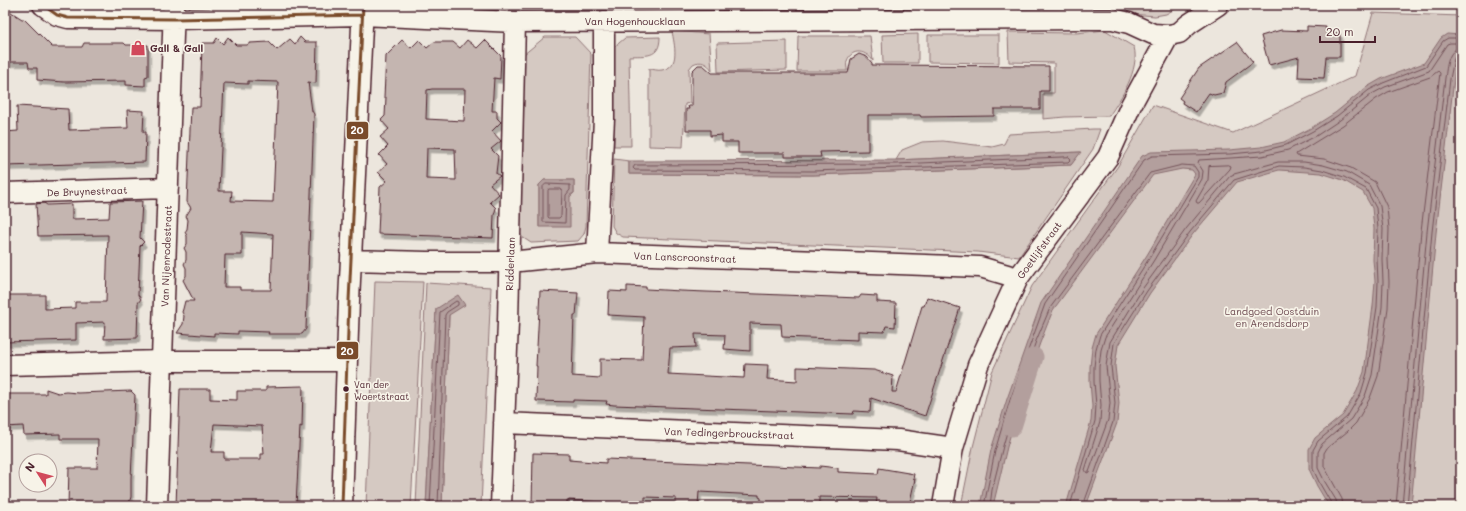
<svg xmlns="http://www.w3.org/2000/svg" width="1466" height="511" font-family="Mali,sans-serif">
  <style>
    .green { fill: #d5c9c2; stroke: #907476; fill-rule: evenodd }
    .water { fill: #b39f9d; stroke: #896c6f }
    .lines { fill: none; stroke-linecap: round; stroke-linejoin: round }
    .shore { stroke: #745259; stroke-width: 1 }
    .canal { stroke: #b39f9d; stroke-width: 19 }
    .building { fill: #c4b5b0; stroke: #4a1f2b; fill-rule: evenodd; filter: url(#shadow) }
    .minor-casing { stroke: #4a1f2b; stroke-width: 23 }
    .minor { stroke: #f7f3e8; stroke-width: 20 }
    .bus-1-casing { stroke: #f7f3e8; stroke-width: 6 }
    .bus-1 { stroke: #7a4b2a; stroke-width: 3 }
    .bus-dot { fill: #4a1f2b; stroke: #f7f3e8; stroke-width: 1.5 }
    .labels { text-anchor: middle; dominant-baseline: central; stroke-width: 3.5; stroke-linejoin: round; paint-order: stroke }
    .bus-label { font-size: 9px; fill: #4a1f2b; stroke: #f7f3e8; text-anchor: start }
    .street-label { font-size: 10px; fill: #4a1f2b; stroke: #f7f3e8 }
    .poi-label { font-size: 10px; font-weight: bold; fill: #4a1f2b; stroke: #f7f3e8; text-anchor: start }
    .park-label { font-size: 10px; fill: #6d4a51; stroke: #f7f3e8 }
    .line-badge { stroke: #f7f3e8; stroke-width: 1.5 }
    .badge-label { font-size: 11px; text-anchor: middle; font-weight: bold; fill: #fff }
  </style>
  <defs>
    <filter id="shadow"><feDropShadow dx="2.5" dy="4.5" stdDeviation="0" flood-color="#0004"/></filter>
  </defs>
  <rect width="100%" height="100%" fill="#ece6dd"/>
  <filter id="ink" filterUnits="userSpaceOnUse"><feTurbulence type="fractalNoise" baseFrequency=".025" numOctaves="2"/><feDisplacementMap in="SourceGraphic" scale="8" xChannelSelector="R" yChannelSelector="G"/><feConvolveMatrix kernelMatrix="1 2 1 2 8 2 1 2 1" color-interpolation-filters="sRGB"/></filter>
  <g filter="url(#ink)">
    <path class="green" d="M200,5H331L200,8Z
      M408,5H1182L1166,14L1155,16L1108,12L959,14L453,12Z
      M1373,13L1461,16V506H961L973,447L992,372L1032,286L1118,166L1153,105L1233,133L1355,76Z
      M1105,30L1134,47C1140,70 1121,98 1109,116L1065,117L1043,119V93H1054V63L1009,62L1008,32L1076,33Z
      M672,31L709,34L712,70C707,63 701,60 693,64L689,69L690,103L685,104L683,147L649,146V69C653,69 658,71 662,70C681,67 674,44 672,31Z
      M918,34V63H883L882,35Z
      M928,35H999V63L928,62Z
      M798,36H870L873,61C867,51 852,47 847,61C846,64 847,68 847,71H797Z
      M545,37H575L591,54L586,226L584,234L578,241L531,243L522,237L518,229L523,55ZM544,180H574V193L539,227V185Z
      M660,37C660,59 645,55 629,56L631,146H614L613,48L625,38Z
      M787,41V70L718,72L717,43Z
      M1093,129H1100L1093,149L1019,257L978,252L623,237L616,233L612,226L614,159L629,161V174L813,175L1071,165L1080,152L896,160L902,150L922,142L943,141L992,147L1004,144L1009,134Z
      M375,281L423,282L411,506H366Z
      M426,283L491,287L481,506H442L449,315L436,309L426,506H416Z"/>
    <path class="water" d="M1447,34L1461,35V54L1458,60L1454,79L1436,233L1411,506H1329L1317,486L1309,469V449L1315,438L1343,415L1357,391L1364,372L1373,306L1375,281L1373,260L1374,229L1372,208L1363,192L1343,180L1321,173L1279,170L1237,182L1193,234L1150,293L1118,345L1115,366L1119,403L1117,423L1086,506H1066L1091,421L1092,406L1090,382V367L1092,348L1096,334L1147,255L1195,174L1192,170L1182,169L1153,175L1053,310L1040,343L1023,391L1007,447L993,506H980L991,450L1007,399L1041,303L1142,156L1151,152L1229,150L1261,147L1284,142L1311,128L1335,113L1367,87L1381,79L1424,63L1441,38Z
      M1081,152L1071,165L813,175L629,174V161L896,160Z
      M544,180H574V193L570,195V227H539V185Z
      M458,295L465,305L449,315L442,506H426L436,309Z"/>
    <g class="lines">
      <path class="shore" d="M1069,157L1071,159L1068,162L813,171L635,170L633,168L635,165L896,164Z
        M1229,165L1231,166L1230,169L1199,203H1197L1196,201L1208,180L1209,166Z
        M546,184L570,185V190L566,195L565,223L543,222V187Z
        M549,189H560L562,190L561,216L559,218H549L548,217V191Z
        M430,506L440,312L456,301L458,302V305L447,312L445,315L438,506
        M984,506L995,451L1010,400L1045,304L1144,160L1152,156L1230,154L1262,151L1286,145L1313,131L1337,116L1369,90L1383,83L1426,66L1443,41L1448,38H1461
        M990,506L992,490L1003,446L1019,390L1036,341L1050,308L1150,173L1182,165L1194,166L1198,172V177L1150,257L1100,335L1096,349L1094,367V382L1096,405L1095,421L1070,506
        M1083,506L1113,422L1115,403L1111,366L1114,343L1147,291L1190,232L1234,180L1279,166L1304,167L1322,170L1344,177L1366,189L1376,208L1378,229L1377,259L1378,282L1377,307L1367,373L1361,393L1347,417L1318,441L1313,450V469L1320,484L1331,503L1332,506
        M1337,506L1336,500L1325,482L1318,468V452L1322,444L1351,419L1365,396L1372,375L1382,307L1383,282L1382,259L1383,229L1380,206L1369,185L1347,172L1323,165L1304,162H1278L1234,174L1230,176L1186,229L1143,288L1110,342L1106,366L1110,403L1108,420L1089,472L1087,473L1085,470L1100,422L1101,405L1099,381V367L1101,350L1105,337L1154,260L1202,179L1203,171L1198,163L1199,160L1262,156L1288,150L1316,136L1340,120L1372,94L1385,87L1429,71L1447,44L1450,43H1461
        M1343,506L1342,499L1324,466V453L1327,448L1348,431L1356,423L1370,398L1378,376L1388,308L1389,282L1388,259L1389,229L1387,207L1375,182L1351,168L1324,159L1297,156L1296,154L1343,125L1376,99L1388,92L1430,77L1438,71L1440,73L1421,231L1396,506
        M1402,506L1427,232L1445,78C1447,67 1447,49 1461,48
        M1407,506L1432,232L1450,79L1454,59L1457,54L1461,53"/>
      <path class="canal" d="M1012,427L1034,357"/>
    </g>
    <path class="building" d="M8,10L22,19H24L52,47H82L84,43H124L126,45H148V76L145,77V86L126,85V81L64,82L37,80V68H29L28,62H5V18H8Z
      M1307,26L1326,27L1325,32L1340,33V57H1326L1324,78L1298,77L1299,57L1269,65L1261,36L1281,30L1307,31Z
      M228,37L236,45H247L250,43L269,42L277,50L290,39L295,44L300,37L305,42H317L316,83L308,82L312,111L314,114L306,329L302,334H268L269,332L238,331V334L214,333V336L177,333L183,324L184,316L182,312L183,309L185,301H194L183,280L186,276V268L184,264L186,260V252L184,248L187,244V236L185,232L187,229L188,220L186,216L191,208L187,202L191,107H200L202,43H214L217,38L223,44ZM248,81L278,82L273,202L231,201L232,191H219L224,83L248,84ZM242,232L273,234L271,290H240V287H224L225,255H242Z
      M402,40L411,48L419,40L427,48L434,42H453L460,48L467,40L477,48L485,40L501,56L500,79L494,78L492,111H497V118L501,122L492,131L501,141L491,149L498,156L496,173L500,176L490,184L499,194L490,202L496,208L494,215L493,238L378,234L380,187L387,181L378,172L387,164L379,155L388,146L380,137L389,129L381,120L385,116L386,97H384L386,56ZM432,89H465L464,121L426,119L427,90ZM427,148L455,149L456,180L426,179Z
      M1237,42L1253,62L1226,82L1223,93L1214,95L1209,93L1196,112L1182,103L1183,101L1179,98L1199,68Z
      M859,54L867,57L872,63V65L1049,66V91H1040V109H994V116L921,117L920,115H868V151L820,152L821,157H785V153H738V142H722V135L710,136V130H686V109H689L688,106H692V71L698,65H703L712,73H848L851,59Z
      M17,106L68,109L69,130L128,128L127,110L144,111L143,132H146L145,162L5,166V132L18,131Z
      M142,201L140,238L144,242L140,246L138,295L141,299L138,303L137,338L104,339L105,322L76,323V340L5,342L6,295H45V309L75,308V302H106L108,235L38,236L36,204L44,203L47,205L72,204V219L109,218L110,202Z
      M627,286L646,287V289L681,291L859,298L861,295L877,296V302L896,303L895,327L886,326L884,332L858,331V340L782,337L781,324L750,323V351L724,349L725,335L695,334L696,347L670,348L668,374L744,378L745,364L768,365L767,379L797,381V367L874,370L893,376L892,392H896L922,306H924L927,297L960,308L925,416L871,398L870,412L854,411L853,414L614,405L606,404L607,401L573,400V402L536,401L537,366H536L540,291L578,293L576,315H574L572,376L600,378V359L642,360L644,317L608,315L609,291L627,292Z
      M303,386L302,427L300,426L296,506H261V505L233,504V506H176L180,389H210V399L237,400V391H266V387ZM214,424L262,426L264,454H261V459H224V452H211Z
      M46,389L58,393L66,392L78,393L131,391L135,395L131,478V497L128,506H68L69,468H97L98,439H60V434L24,435L23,426L5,427V394H46Z
      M533,453L569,454V460L606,463V459L820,468V466L838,468V472L878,474L879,468L914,474L913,479H915L909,506H876L877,498L819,497V506H761V498L759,497V495L699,492L698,505H676V498L645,497V504L567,500V506H532Z"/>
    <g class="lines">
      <defs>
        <path id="minor" d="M43,5L57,15L68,18L174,19L362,15L515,22L1085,19H1113L1129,23L1153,34L1169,35L1179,33L1189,24L1218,5
          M5,193L168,188
          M597,253L604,119V21
          M351,260L426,262H510L597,253L980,267L1018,278
          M5,365L162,361H347
          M504,423L898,440L953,448
          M157,506L174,5
          M342,506L349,301L363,5
          M501,506L508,322L515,22
          M943,506L953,448L978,365L1018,278L1108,157L1131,105L1169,35"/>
      </defs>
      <use href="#minor" class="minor-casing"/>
      <use href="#minor" class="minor"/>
      <defs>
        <path id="bus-1" d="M43,5L57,15L68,18L174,19L362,15
          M342,506L349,301L363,5"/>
      </defs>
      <use href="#bus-1" class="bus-1-casing"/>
      <use href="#bus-1" class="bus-1"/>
    </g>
  </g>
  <defs>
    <symbol id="shop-bare" viewBox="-9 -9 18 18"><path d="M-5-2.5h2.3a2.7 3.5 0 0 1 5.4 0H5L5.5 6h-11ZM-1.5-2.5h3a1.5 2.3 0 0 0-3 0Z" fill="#d1495b" stroke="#f7f3e8" stroke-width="2.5" paint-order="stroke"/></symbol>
  </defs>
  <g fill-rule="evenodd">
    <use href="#shop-bare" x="127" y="37" width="22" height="22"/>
  </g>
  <circle class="bus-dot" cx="346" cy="389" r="3.5"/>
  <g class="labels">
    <g class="bus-label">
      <text x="354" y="384">Van der<tspan x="354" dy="12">Woertstraat</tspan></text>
    </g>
    <g class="street-label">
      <text x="635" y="21">Van Hogenhoucklaan</text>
      <text transform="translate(87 191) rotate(-2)">De Bruynestraat</text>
      <text transform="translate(1039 250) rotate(-54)">Goetlijfstraat</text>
      <text transform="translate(166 256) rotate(-88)">Van Nijenrodestraat</text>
      <text transform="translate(685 257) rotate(2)">Van Lanscroonstraat</text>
      <text transform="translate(510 264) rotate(-88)">Ridderlaan</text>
      <text transform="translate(729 433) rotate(2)">Van Tedingerbrouckstraat</text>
    </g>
    <g class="poi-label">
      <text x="150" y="48">Gall &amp; Gall</text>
    </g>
    <g class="park-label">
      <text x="1272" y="311">Landgoed Oostduin<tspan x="1272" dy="12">en Arendsdorp</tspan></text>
    </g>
  </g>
  <g class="line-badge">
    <rect x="346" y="121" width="23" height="19" rx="4" fill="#7a4b2a"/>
    <rect x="336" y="341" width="23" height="19" rx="4" fill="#7a4b2a"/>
  </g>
  <g class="badge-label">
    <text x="357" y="134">20</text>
    <text x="347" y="355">20</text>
  </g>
  <rect width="1466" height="511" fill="none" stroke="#f7f3e8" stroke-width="20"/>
  <rect x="10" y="10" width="1446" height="491" fill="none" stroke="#4a1f2b" stroke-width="1.5" filter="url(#ink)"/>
  <g transform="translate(38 473) rotate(306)"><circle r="19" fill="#f7f3e8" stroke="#b29e9c"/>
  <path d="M0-3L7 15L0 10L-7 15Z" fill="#d1495b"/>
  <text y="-6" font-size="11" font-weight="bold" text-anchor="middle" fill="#4a1f2b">N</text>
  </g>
  <path d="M1320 36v6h55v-6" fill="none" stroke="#4a1f2b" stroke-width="2"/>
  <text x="1326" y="36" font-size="12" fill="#4a1f2b" stroke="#f7f3e8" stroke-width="3" paint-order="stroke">20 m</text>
</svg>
